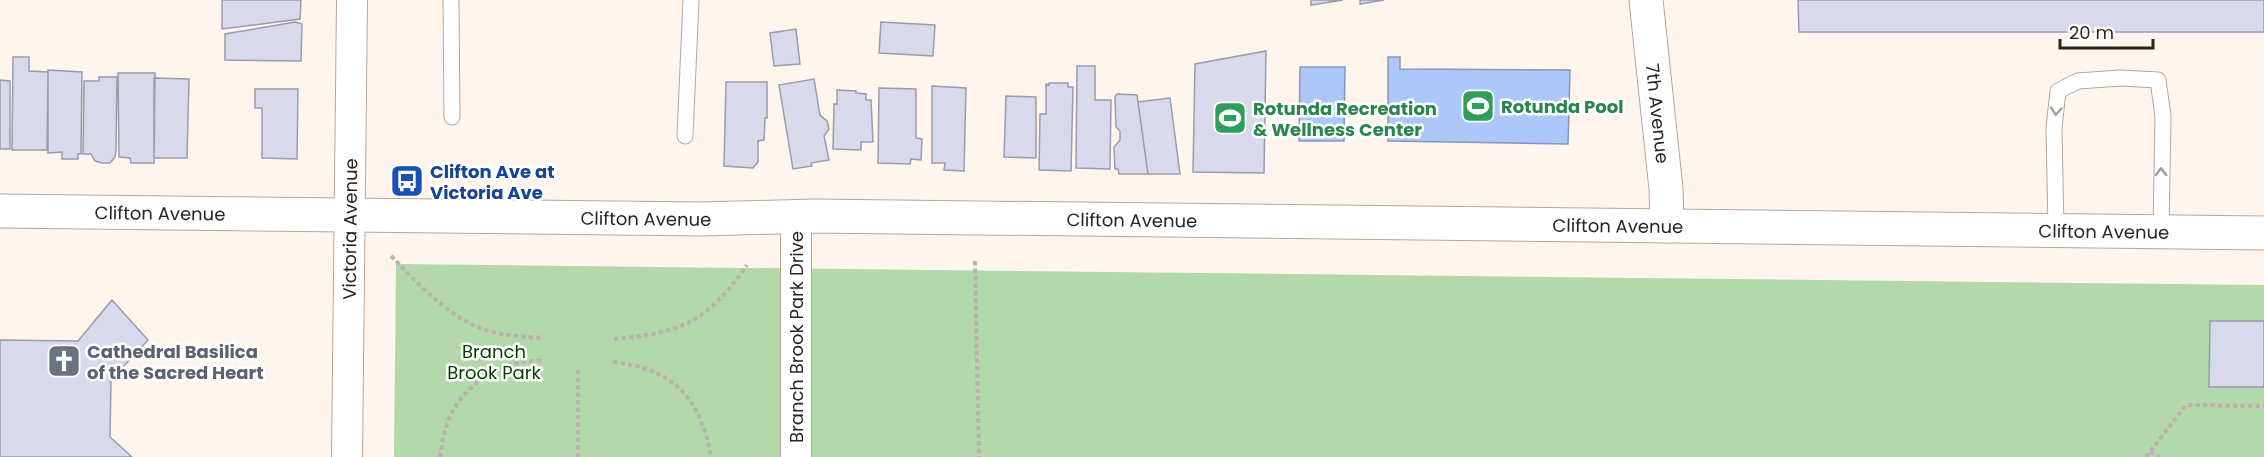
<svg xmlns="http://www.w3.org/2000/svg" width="2264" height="457" font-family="Poppins,sans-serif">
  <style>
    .green { fill: #b2d8ab }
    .water { fill: #adc7f8; stroke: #8696b7; stroke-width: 1.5 }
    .building { fill: #d9d9ec; stroke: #9a9bac; stroke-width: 1.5 }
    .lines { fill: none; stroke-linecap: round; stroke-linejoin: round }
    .lane-casing { stroke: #b7a79b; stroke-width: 17 }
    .street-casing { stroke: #b7a79b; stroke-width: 32 }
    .secondary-casing { stroke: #b7a79b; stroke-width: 35 }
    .path { stroke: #bbb2ab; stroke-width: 4; stroke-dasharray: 4.5 3; stroke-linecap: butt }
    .lane { stroke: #fff; stroke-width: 15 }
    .street { stroke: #fff; stroke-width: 30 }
    .secondary { stroke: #fff; stroke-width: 33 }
    .oneway { stroke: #9f9c9a }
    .labels { text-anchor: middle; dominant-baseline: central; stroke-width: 5; stroke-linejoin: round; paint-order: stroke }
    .leisure-label { font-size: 18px; font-weight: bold; fill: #27864d; stroke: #fff; text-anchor: start }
    .street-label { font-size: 18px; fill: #2a241f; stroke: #fff }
    .transit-label { font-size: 18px; font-weight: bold; fill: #164399; stroke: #fff; text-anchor: start }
    .worship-label { font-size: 18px; font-weight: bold; fill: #5b616d; stroke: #fff; text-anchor: start }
    .park-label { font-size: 18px; fill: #063c00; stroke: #fff }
  </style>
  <rect width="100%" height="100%" fill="#fff5ed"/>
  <path class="green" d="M396,264L2264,285V457H394Z"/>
  <path class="water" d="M1388,57H1400V69L1570,70L1568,144L1388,141Z
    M1300,67H1345L1344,141H1299Z"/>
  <path class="building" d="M222,0H301L300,19L222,29Z
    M1311,0H1343L1311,5Z
    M1360,0H1384L1360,4Z
    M1798,0H2264V32H1799Z
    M295,22L302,24L301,61L225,60V34Z
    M881,22L935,25L933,56L879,53Z
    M796,29L800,64L774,66L770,33Z
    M1266,51L1264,173L1193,172L1195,64Z
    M13,57H29V71L48,72L47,150H12Z
    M1077,66H1095V100H1111L1110,169L1076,168Z
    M48,70L82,72L81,154H78V159H62V152L48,153Z
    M118,73H155L154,163H131L130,158L119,157Z
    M99,77H117L116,150L115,157L110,163H102L95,161L91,154H83L84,81H99Z
    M154,78L189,79L187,158H154Z
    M814,79L820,115L827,121L829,129L824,136L829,160L811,163L812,166L793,169L779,85Z
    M0,80L10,81V149H0Z
    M726,82H767V118H765L764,140L758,141V162L753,168L724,166Z
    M1049,83H1068V87H1073L1071,171L1039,170L1040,114H1046V84L1049,85Z
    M932,86L966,88L964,171L944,170L945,163H932Z
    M879,88L916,89V138L922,139L921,160L911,159L910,164L878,163Z
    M255,89H298L297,159L262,158V108H255Z
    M837,90L856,91V93L866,94V100H871L873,142H861V150L833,149L834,104H837Z
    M1117,94L1137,95L1148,174H1119L1118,169H1115L1114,147L1120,140V131L1116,127L1115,97Z
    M1006,96L1036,97V158L1004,157Z
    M1170,98L1180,174H1148L1138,102Z
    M112,300L148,340L111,380L110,437L132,457H0V340L78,341Z
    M2210,321H2264V387H2209Z"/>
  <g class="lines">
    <defs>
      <path id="lane" d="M451,0L452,117
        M685,136L691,0
        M2056,230L2054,128L2058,91L2078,81L2120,78L2158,80L2163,116L2161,231"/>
      <g id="street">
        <path d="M796,216V457"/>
        <path id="s1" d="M347,457L352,0"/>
      </g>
      <g id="secondary">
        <path id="s2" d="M1646,0L1666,189L1667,226"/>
        <path id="s3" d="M0,211L701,219L815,216L2264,233"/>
      </g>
    </defs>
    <use href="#lane" class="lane-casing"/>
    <use href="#street" class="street-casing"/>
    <use href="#secondary" class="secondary-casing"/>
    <path class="path" d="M391,256C419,284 449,319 489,331C507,336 525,337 544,338
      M975,261L979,457
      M614,339C682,333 707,322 747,265
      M613,362C673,368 701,399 711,457
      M2150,452L2159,457
      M440,457C442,446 443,435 447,424C461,385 502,358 544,361
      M578,457V368
      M2146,457L2186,405L2264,406"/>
    <use href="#lane" class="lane"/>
    <use href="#street" class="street"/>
    <use href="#secondary" class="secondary"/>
  </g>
  <defs><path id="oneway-chevron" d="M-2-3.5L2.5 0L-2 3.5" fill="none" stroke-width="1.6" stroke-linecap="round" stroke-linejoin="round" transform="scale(1.5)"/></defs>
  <g class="oneway">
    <use href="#oneway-chevron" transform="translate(2056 111) rotate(95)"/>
    <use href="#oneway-chevron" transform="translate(2161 172) rotate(-90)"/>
  </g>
  <defs>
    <symbol id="stadium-square" viewBox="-11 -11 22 22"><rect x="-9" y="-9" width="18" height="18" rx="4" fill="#2e9e5b" stroke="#fff"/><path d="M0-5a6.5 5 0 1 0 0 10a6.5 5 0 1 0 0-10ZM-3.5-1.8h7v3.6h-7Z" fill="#fff"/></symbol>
    <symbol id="bus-square" viewBox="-11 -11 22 22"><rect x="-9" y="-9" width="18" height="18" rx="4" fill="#1a4fb4" stroke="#fff"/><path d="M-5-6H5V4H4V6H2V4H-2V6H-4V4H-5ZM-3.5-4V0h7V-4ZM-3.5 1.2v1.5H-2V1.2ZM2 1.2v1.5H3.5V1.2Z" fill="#fff"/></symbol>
    <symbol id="church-square" viewBox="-11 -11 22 22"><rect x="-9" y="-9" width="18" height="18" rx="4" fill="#6b7280" stroke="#fff"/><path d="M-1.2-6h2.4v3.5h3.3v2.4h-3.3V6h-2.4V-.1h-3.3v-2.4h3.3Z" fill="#fff"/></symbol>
  </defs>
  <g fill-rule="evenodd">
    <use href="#stadium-square" x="1459" y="87" width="38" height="38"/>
    <use href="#stadium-square" x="1211" y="99" width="38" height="38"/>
    <use href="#bus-square" x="388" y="162" width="38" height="38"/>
    <use href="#church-square" x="45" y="342" width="38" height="38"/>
  </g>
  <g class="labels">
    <g class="leisure-label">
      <text x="1501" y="106">Rotunda Pool</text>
      <text x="1253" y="108">Rotunda Recreation<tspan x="1253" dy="21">&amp; Wellness Center</tspan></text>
    </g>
    <g class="street-label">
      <text stroke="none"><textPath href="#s2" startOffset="114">7th Avenue</textPath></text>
      <text stroke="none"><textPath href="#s3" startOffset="160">Clifton Avenue</textPath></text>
      <text stroke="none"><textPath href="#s3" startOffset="646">Clifton Avenue</textPath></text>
      <text stroke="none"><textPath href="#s3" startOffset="1132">Clifton Avenue</textPath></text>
      <text stroke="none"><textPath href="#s3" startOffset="1618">Clifton Avenue</textPath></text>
      <text stroke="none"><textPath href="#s1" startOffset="228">Victoria Avenue</textPath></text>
      <text stroke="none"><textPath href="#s3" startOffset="2104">Clifton Avenue</textPath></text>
      <text transform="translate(796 337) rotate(-90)">Branch Brook Park Drive</text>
    </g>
    <g class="transit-label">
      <text x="430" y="171">Clifton Ave at<tspan x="430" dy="21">Victoria Ave</tspan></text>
    </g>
    <g class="worship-label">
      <text x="87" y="351">Cathedral Basilica<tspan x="87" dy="21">of the Sacred Heart</tspan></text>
    </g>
    <g class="park-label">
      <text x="494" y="351">Branch<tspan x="494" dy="21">Brook Park</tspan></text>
    </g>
  </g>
  <path d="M2060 39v9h93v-9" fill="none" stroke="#2a241f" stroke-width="3"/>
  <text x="2069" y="39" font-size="18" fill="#2a241f" stroke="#ffffff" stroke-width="4.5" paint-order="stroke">20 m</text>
</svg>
